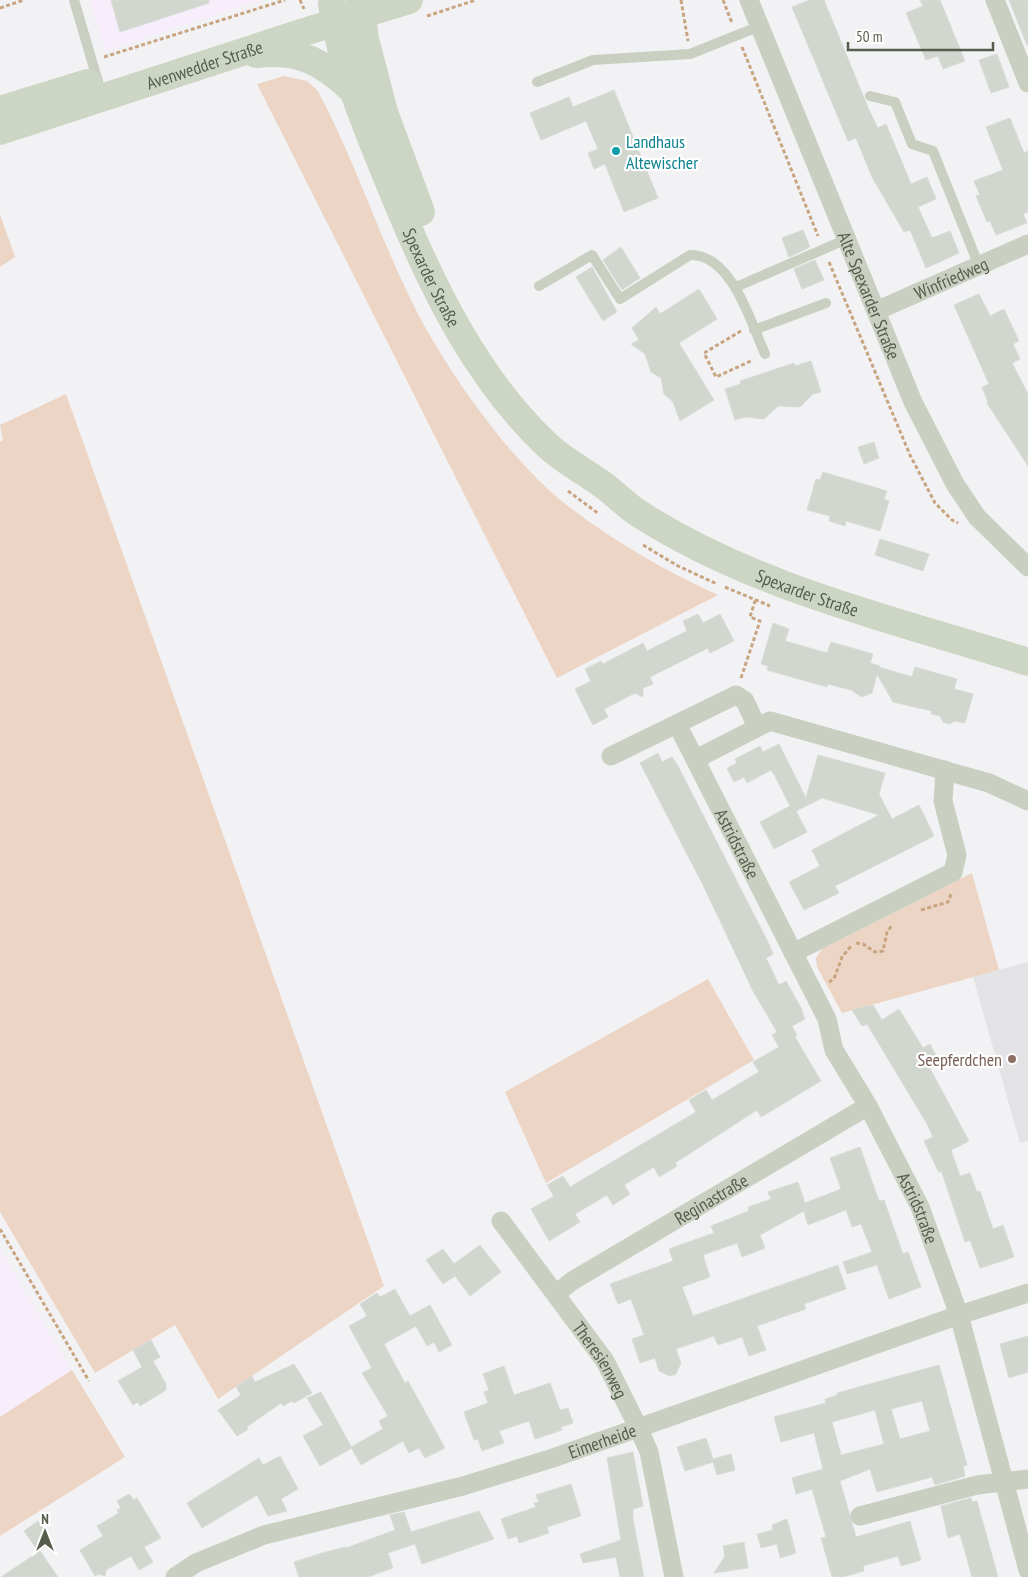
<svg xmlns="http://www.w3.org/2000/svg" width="1028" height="1577" font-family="'PT Sans Narrow',sans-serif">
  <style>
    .commercial { fill: #f8eefb }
    .education { fill: #e3e3e5 }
    .green { fill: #edd5c5 }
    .building { fill: #d1d6cf; stroke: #d8dcd6; fill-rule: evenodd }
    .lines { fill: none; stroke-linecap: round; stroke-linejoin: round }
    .path { stroke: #c8a580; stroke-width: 3; stroke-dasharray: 4 2.5; stroke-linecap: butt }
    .service { stroke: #c9cfc1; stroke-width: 10 }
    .minor { stroke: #c9cfc1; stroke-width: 19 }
    .secondary { stroke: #cdd6c4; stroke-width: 28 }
    .culture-dot { fill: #0f9aa8; stroke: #fff; stroke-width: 2 }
    .education-dot { fill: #8d6e63; stroke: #fff; stroke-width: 2 }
    .labels { text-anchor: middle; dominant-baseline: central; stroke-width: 4.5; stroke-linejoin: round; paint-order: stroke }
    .street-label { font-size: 18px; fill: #555e4b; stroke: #fff }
    .culture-label { font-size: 18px; fill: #0d838f; stroke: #fff; text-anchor: start }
    .education-label { font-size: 18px; fill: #785e54; stroke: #fff; text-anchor: end }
  </style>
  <rect width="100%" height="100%" fill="#f2f2f4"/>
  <path class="commercial" d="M89,0H263L105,51Z
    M0,1249L72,1370L0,1417Z"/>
  <path class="education" d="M1028,962V1140L1020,1143L973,977Z"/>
  <path class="green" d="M284,76L307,81L318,91C353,157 377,230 410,298C441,363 507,457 563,502C610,539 663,570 718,595L557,678L257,84Z
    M0,214L15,257L0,267Z
    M66,394L384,1286L218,1399L175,1325L95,1373L0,1212V442L3,440L0,425Z
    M972,873L999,970L842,1013L817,967L816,958L822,949Z
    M708,979L754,1060L546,1183L505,1092Z
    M72,1370L125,1457L0,1536V1417Z"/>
  <path class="building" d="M111,0H209V3L120,32Z
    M810,0H824L869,110L878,128L886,124L911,184L927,177L936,199L918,207L932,238L950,231L959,253L926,268L910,230L904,232L872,177L856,138L848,141L792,7Z
    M920,0H940L965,61L943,69L938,56L926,60L906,13L923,6Z
    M1009,0H1028V45H1027Z
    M997,54L1009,87L991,93L979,60Z
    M614,90L658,198L624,212L605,164L594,169L588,153L598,149L586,121L541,140L530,113L569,97L573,107Z
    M1010,118L1024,153L1028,151V212L1023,214L1027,223L996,235L990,221L987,222L976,196L980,195L974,181L1003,170L986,127Z
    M803,230L810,247L789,257L782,238Z
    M621,247L640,278L622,290L603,260Z
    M815,260L824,280L802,289L794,269Z
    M592,267L617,312L603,321L576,277Z
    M699,289L717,319L679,343L714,400L680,421L673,402L664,394L661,378L651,372L645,354L631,344L639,340L632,328L656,307L660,314Z
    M979,294L990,316L1004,309L1019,341L1013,344L1020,359L1012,363L1028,394V466L987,403L988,402L982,387L989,384L954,305Z
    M811,361L821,392L813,394L800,407L778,406L764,419L745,417L735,420L725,389L741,384L740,381L794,363L795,366Z
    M874,442L879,458L864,464L858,447Z
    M823,472L887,491L884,499L889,501L880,531L846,521L845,526L829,521L830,516L807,510L816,479L820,480Z
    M880,539L929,554L923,571L875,555Z
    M698,614L703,623L720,614L734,641L710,653L708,648L650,677L653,684L643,688V697L635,693L604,709L608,717L593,725L575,689L591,681L585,669L601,661L603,664L643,643L647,651L687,631L683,621Z
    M773,623L789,629L785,641L827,653L831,642L873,654L870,663L880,666L879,667L912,677L915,667L957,679L954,689L973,694L965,723L955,721L950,724L943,722L940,716L931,714L932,711L893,702L877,674L872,693L862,697L851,690L828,684L827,687L767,670L768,666L761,664Z
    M779,744L806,798L818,755L885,773L879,794L892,819L919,805L934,836L835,886L839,893L804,910L789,882L820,866L812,850L879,815L822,798L796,811L807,832L774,849L760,822L790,806L775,776L771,770L747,783L744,777L734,782L727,768L737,763L735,759L760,746L763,752Z
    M658,753L662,762L672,757L678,766L769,944L773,954L766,958L779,985L786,981L801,1008L805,1019L792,1026L797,1035L795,1037L821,1081L761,1117L757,1110L675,1163L677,1166L659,1177L654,1167L624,1185L630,1194L613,1205L607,1195L575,1214L580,1222L549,1241L531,1209L554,1196L547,1185L563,1176L570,1187L696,1112L689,1100L706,1090L712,1100L759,1072L753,1062L779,1047L772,1035L777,1032L753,991L704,887L640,763Z
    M873,1005L882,1020L899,1009L923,1048L930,1044L937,1057L927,1063L969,1141L951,1150L960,1176L970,1173L977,1192L980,1191L993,1229L1003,1225L1014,1257L980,1268L970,1240L965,1242L941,1170L939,1173L924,1141L933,1137L927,1124L867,1024L862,1026L852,1010Z
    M860,1147L879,1201L884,1200L903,1254L908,1252L921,1287L889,1299L877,1265L847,1274L843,1262L872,1252L861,1224L852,1227L846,1210L808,1225L804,1211L760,1235L765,1248L742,1257L737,1243L703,1255L710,1277L682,1287L693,1316L838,1265L846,1289L804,1304L806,1309L757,1326L766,1350L749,1356L742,1337L718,1345L714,1336L676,1349L681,1363L676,1374L670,1376L659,1371L655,1358L640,1363L632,1339L644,1335L631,1299L618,1304L610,1284L673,1261L669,1249L714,1233L711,1226L749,1211L748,1207L771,1199L768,1192L798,1182L805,1203L841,1189L830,1158Z
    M480,1245L501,1272L470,1296L455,1276L443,1284L426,1260L443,1249L454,1264Z
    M395,1289L410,1316L430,1305L452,1345L439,1352L434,1342L427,1346L416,1326L384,1344L405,1383L408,1381L445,1448L425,1458L419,1448L409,1453L403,1441L361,1465L351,1447L383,1429L379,1421L388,1416L362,1373L372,1368L349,1326L367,1316L360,1304L377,1293L380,1297Z
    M1028,1336V1372L1009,1378L1000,1344Z
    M151,1340L160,1357L153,1361L166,1384V1390L140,1406L138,1402L133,1405L118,1381L142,1367L133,1350Z
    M294,1364L312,1393L294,1403L292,1401L283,1406L281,1403L248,1426L247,1430L237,1436L218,1410L241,1395L236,1387L252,1376L255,1382Z
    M939,1365L967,1465L963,1466L965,1476L935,1485L932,1477L877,1492L870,1469L840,1481L856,1537L910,1521L921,1560L901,1566L898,1556L863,1566L864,1571L843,1577H832L821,1538L826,1537L812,1489L796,1494L792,1478L823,1469L814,1433L781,1442L774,1417L826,1403L825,1399L838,1395L837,1393ZM922,1401L930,1431L900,1439L891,1409ZM875,1410L884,1444L841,1455L832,1422Z
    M504,1366L514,1395L550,1383L560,1410L568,1408L573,1423L561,1427L562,1430L535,1439L529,1421L499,1431L504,1443L482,1451L478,1439L474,1440L464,1412L488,1403L484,1392L489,1390L483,1374Z
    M321,1392L352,1448L320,1466L303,1436L323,1425L307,1398Z
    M706,1438L713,1459L731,1454L735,1470L717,1475L713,1462L685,1471L677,1447Z
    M633,1452L643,1506L633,1509V1519L644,1577H620L616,1557L583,1563L580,1554L621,1540L607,1458Z
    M280,1456L298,1489L281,1499L287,1511L268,1516L257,1495L202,1528L187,1503L259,1458L263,1465Z
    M571,1484L581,1516L547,1527L549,1533L519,1543L517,1536L508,1539L501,1519L536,1507L534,1503L539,1502L536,1495Z
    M129,1494L134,1500L137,1498L161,1538L144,1547L153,1562L139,1570L131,1556L106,1570L105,1576L99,1574L95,1576L80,1550L103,1536L97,1526L119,1513L117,1510L121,1508L117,1501Z
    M971,1498L972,1502L977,1501L998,1577H972L960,1534L948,1538L941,1506Z
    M479,1511L494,1539L422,1564L415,1544L388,1553L393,1568L368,1577H299L294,1562L322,1553L346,1547V1548L395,1530L390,1515L404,1512L412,1534L411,1532Z
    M787,1519L796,1553L780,1558L777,1544L761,1548L757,1534L773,1530L772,1525Z
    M38,1521L52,1542L38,1551L24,1531Z
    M744,1542L748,1568L714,1573L725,1556L723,1546Z
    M40,1551L58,1577H1Z"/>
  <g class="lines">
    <path class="path" d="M300,0L304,9
      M681,0L688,41
      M723,0L732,23
      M0,8L24,0
      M427,16L476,0
      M742,47L818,236
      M104,57L285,0
      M829,262L910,455L935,503L952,520L958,523
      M741,331L704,353L716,377L753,360
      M568,491L599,514
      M643,545L678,566L717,584
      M725,587L770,606
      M741,678L760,621L750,617L755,601
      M921,910L948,902L951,894
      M856,943L863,944L875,952L883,951L887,932L892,925
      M829,982L834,979L842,957L851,946
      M0,1229L89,1381"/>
    <path class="service" d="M74,0L99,85
      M537,82L593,60L690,54L760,26
      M870,96L895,102L912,144L933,151L979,266
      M539,286L592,255L620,299L690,255C732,254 751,323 765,354
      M736,287L847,239
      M754,330L826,303"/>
    <g class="minor">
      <path id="s1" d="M749,0L913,402L955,484L977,517L1028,567"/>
      <path d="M995,0L1028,83"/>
      <path id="s2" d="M876,311L1028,244"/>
      <path id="s3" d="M677,724L827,1019L834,1050L868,1106L920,1207L959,1315L1028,1570"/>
      <path d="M611,756L736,695L745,701L757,727"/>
      <path d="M696,759L770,721L989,783L1028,801"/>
      <path d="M793,953L953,872L957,855L943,801L945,770"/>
      <path id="s4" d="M501,1221L605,1361L638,1427L649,1452L674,1577"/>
      <path id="s5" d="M556,1294L572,1281L868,1106"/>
      <path d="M860,1516L977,1485L1028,1479"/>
      <path id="s6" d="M175,1577L196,1563L264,1535L463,1486L553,1458L959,1315L1028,1293"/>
    </g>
    <g class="secondary">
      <path d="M360,0L365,39L384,112L421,212"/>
      <path id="s7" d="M332,4C343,76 371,138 398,204C434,291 478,380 547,445C565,462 586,472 606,487C616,495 626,505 638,513C756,589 896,620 1028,662"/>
      <path d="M256,54C298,49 322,61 351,89"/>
      <path d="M0,110L88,83"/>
      <path id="s8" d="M0,131L304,32L409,0"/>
    </g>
  </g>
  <circle class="culture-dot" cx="616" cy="151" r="5"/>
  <circle class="education-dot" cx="1012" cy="1059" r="5"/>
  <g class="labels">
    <g class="street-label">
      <text stroke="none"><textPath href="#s8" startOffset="215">Avenwedder Straße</textPath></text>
      <text stroke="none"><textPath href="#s7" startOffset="292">Spexarder Straße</textPath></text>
      <text stroke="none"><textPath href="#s2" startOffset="82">Winfriedweg</textPath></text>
      <text stroke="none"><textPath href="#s1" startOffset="319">Alte Spexarder Straße</textPath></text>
      <text stroke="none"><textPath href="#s7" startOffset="798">Spexarder Straße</textPath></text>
      <text stroke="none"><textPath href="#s3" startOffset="134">Astridstraße</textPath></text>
      <text stroke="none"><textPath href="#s5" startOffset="182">Reginastraße</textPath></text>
      <text stroke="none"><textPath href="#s3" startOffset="542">Astridstraße</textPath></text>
      <text stroke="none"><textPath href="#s4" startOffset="171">Theresienweg</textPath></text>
      <text stroke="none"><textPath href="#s6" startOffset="450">Eimerheide</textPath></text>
    </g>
    <g class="culture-label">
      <text x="626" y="141">Landhaus<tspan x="626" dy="21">Altewischer</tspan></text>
    </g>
    <g class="education-label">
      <text x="1002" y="1059">Seepferdchen</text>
    </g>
  </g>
  <g transform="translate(45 1532)" stroke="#ffffff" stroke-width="4" paint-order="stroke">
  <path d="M0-4L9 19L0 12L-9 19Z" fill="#555e4b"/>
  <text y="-8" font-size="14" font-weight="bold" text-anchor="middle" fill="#555e4b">N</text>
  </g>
  <path d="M848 42v8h145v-8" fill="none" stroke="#555e4b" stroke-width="2.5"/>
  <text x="856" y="42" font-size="15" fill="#555e4b" stroke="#ffffff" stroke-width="4" paint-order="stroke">50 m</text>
</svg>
